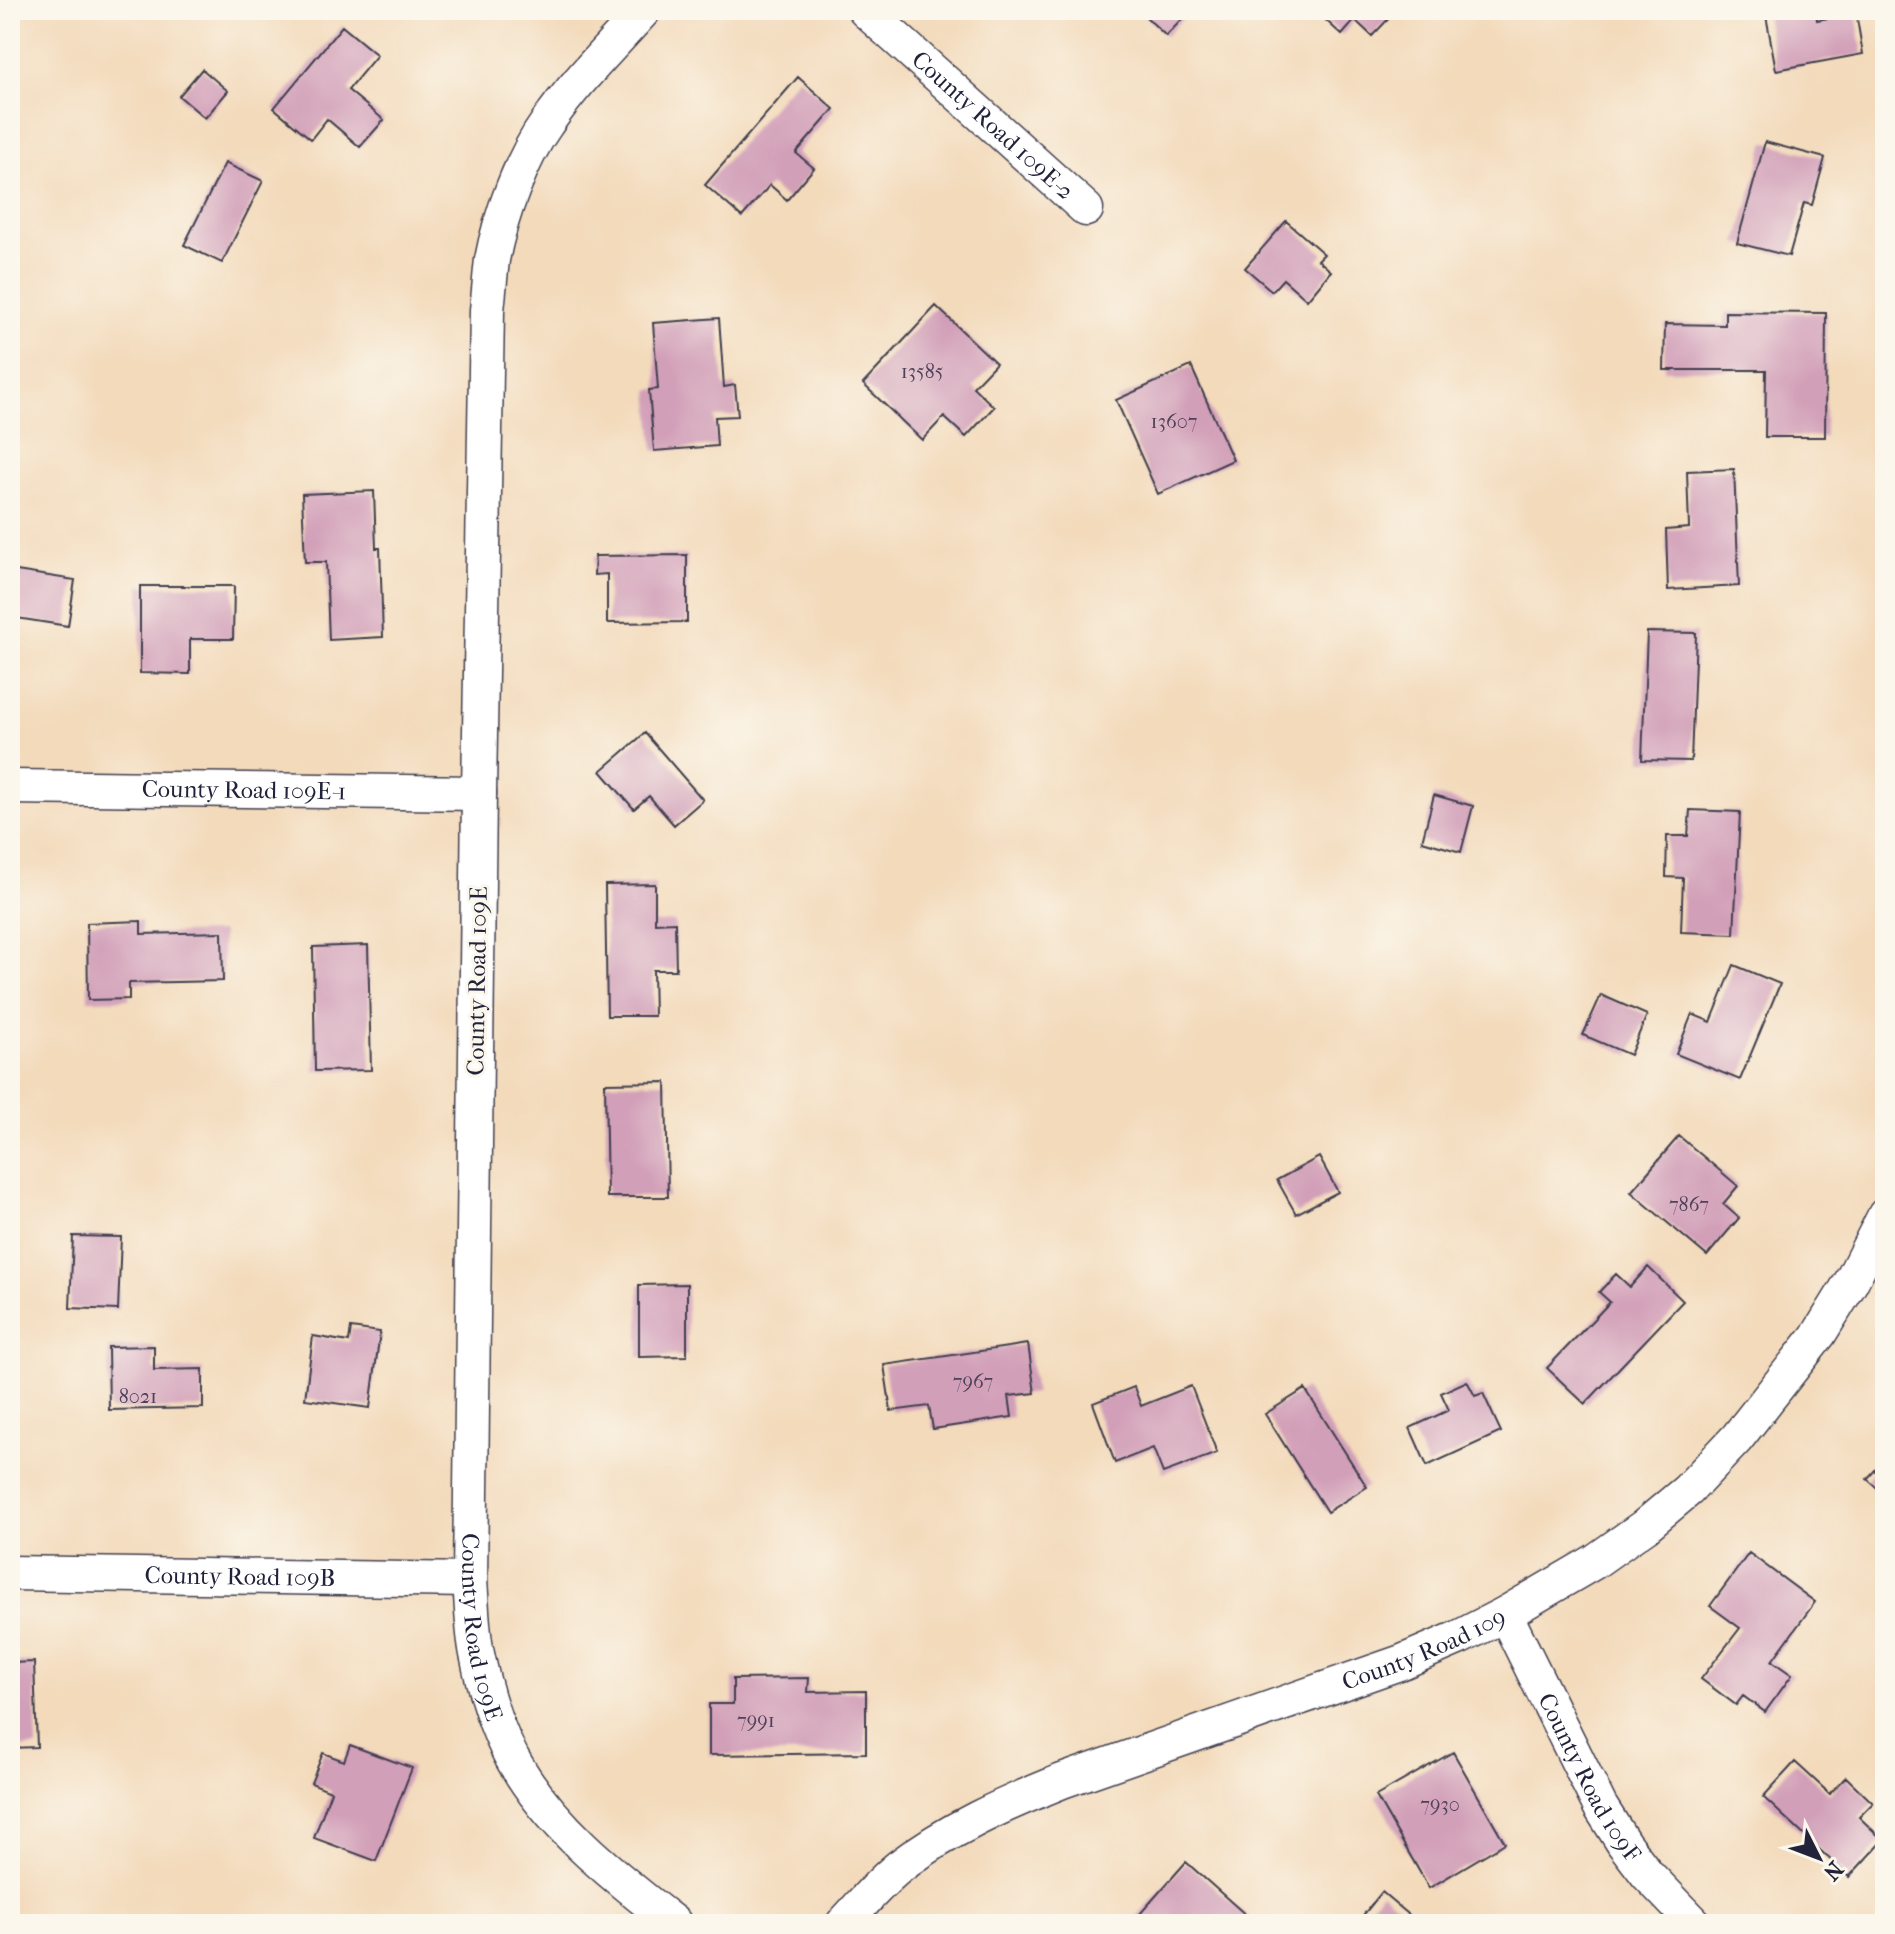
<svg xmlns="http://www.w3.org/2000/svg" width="1895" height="1934" font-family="'IM FELL French Canon',serif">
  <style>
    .building { fill: #d19fb8 }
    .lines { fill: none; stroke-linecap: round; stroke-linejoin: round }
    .street-casing { stroke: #413e4e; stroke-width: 37 }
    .street { stroke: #fff; stroke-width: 34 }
    .labels { text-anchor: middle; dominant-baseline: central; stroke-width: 6; stroke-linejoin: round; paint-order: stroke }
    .number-label { font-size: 20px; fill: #4e415a }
    .street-label { font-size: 24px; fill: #22223b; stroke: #fbf7ec }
  </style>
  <rect width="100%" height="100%" fill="#fbf7ec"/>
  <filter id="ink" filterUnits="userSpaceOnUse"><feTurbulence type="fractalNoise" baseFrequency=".0125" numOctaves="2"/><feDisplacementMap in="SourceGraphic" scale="16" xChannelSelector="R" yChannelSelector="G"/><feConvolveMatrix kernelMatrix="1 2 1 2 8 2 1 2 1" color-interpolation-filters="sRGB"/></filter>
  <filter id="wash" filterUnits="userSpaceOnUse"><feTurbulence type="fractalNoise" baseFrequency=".006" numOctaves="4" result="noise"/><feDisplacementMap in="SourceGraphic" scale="32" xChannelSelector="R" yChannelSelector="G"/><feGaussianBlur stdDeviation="1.8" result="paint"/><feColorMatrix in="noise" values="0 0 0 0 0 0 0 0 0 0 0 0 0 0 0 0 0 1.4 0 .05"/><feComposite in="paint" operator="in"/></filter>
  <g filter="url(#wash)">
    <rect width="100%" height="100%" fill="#f3dabb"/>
    <g id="blocks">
      <path class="building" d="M1139,10H1191L1166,36Z
        M1323,10H1397L1372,36L1355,20L1342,35L1319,14Z
        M1765,10H1816L1817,20L1856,13L1863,54L1776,70Z
        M342,26L377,55L348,90L384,120L360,147L327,119L311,139L274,108Z
        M202,69L228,91L205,118L179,96Z
        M798,77L834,109L796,153L814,168L787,200L770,185L742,217L705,185Z
        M1765,142L1825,158L1812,205L1804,203L1789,256L1737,243Z
        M225,163L263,181L222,263L184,245Z
        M1286,221L1324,254L1318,260L1331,271L1307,300L1283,279L1272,291L1245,268Z
        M936,306L996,363L973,387L994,407L966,437L944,417L922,440L863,384Z
        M1725,312L1826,313L1825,437H1765L1766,370H1664L1665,324L1725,325Z
        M719,318L724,387L735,385L738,416L715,417L717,446L654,451L649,390L658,389L653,323Z
        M1191,366L1233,460L1158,494L1116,400Z
        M1734,469L1739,586L1668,590L1666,530L1689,528L1687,471Z
        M374,491L376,548H380L383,637L329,640L326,562H305L302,494Z
        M687,555V622L607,623V574L594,575L595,556Z
        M10,570L75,580L68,626L10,617Z
        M140,586H234L233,639H190V674L140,673Z
        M1647,632L1696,633L1691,761L1642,760Z
        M645,733L703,800L674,825L649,796L634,809L601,771Z
        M1434,795L1473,806L1461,852L1422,841Z
        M1690,810L1740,812L1734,934L1681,932L1683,878L1666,877L1667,836H1688Z
        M655,884V923L675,922L676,970H653L654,1016H607L605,885Z
        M141,921V934L222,932L223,981L129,983V999L88,1000L87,923Z
        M368,945L371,1070L315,1071L313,947Z
        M1734,965L1780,984L1740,1080L1676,1054L1692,1014L1711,1022Z
        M1601,995L1647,1015L1630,1055L1583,1035Z
        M666,1082L668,1197H607L605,1083Z
        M1679,1136L1738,1186L1723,1204L1739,1218L1707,1256L1631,1192Z
        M1319,1157L1338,1192L1296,1214L1277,1180Z
        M73,1236L121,1237L118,1310L70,1308Z
        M1648,1267L1683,1301L1585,1404L1547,1368L1610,1302L1599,1292L1616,1274L1630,1287Z
        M687,1284V1356L639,1357V1285Z
        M351,1328L380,1332L370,1408L305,1399L313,1336L349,1342Z
        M1028,1344L1035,1393L1009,1396L1012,1417L933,1429L929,1406L891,1411L884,1365Z
        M154,1346V1370L203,1369V1408L109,1410L108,1347Z
        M1467,1381L1475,1396L1483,1393L1501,1432L1427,1466L1410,1428L1449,1410L1441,1393Z
        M1191,1386L1217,1453L1163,1473L1153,1448L1115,1463L1093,1403L1134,1387L1141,1406Z
        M1305,1389L1367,1487L1327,1512L1265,1414Z
        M1885,1459V1495L1867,1479Z
        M1749,1553L1815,1602L1772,1661L1792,1675L1765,1712L1743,1696L1736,1705L1701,1679L1740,1628L1710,1606Z
        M34,1662L37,1747L10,1748V1663Z
        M809,1678L808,1692L866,1691V1753L709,1755V1704H733V1679Z
        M350,1745L412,1768L376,1861L314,1838L331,1791L311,1783L323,1753L344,1761Z
        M1453,1752L1505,1843L1429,1888L1376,1796Z
        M1795,1762L1830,1794L1846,1777L1873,1803L1859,1817L1883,1840L1849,1877L1763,1797Z
        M1186,1862L1256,1924H1131Z
        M1382,1892L1420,1924H1365L1360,1919Z"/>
    </g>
  </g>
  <g filter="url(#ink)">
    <use href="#blocks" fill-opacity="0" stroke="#413e4e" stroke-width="2"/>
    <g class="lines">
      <defs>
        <g id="street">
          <path id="s1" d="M644,10C611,47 575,82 547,123C521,159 500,217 492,260C490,277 489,293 487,310L479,793L470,1580C472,1604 472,1630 477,1654C484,1689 495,1726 512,1758C550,1827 614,1876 675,1924"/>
          <path id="s2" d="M865,10L1086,209"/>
          <path id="s3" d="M10,787L479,793"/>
          <path id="s4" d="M10,1573L470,1580"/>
          <path id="s5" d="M1505,1614L1600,1806L1624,1844L1647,1874L1695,1924"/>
          <path id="s6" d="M843,1924C861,1905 878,1884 899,1867C948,1829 1005,1804 1062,1781L1402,1662L1460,1637L1505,1614L1594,1562L1645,1526L1688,1490L1737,1438L1819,1334L1851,1282L1885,1215"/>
        </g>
      </defs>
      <use href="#street" class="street-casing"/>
      <use href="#street" class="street"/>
    </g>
  </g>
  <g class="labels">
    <g class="number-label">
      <text x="922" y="371">13585</text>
      <text x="1174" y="421">13607</text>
      <text x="1689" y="1204">7867</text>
      <text x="973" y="1381">7967</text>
      <text x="138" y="1396">8021</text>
      <text x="756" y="1720">7991</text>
      <text x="1440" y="1804">7930</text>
    </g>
    <g class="street-label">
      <text stroke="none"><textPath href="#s2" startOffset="172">County Road 109E-2</textPath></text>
      <text stroke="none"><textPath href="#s3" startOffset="234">County Road 109E-1</textPath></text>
      <text transform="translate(477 981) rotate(-89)">County Road 109E</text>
      <text stroke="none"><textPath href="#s4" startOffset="230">County Road 109B</textPath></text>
      <text stroke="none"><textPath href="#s1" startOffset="1666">County Road 109E</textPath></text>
      <text stroke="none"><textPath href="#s6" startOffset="650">County Road 109</textPath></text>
      <text stroke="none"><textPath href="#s5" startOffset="184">County Road 109F</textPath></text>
    </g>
  </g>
  <rect width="1895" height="1934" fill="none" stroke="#fbf7ec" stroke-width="40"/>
  <g transform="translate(1819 1858) rotate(132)" stroke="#fbf7ec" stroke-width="6" paint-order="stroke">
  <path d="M0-6L14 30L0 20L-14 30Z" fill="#22223b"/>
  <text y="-12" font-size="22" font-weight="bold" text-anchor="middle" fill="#22223b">N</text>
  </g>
</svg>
